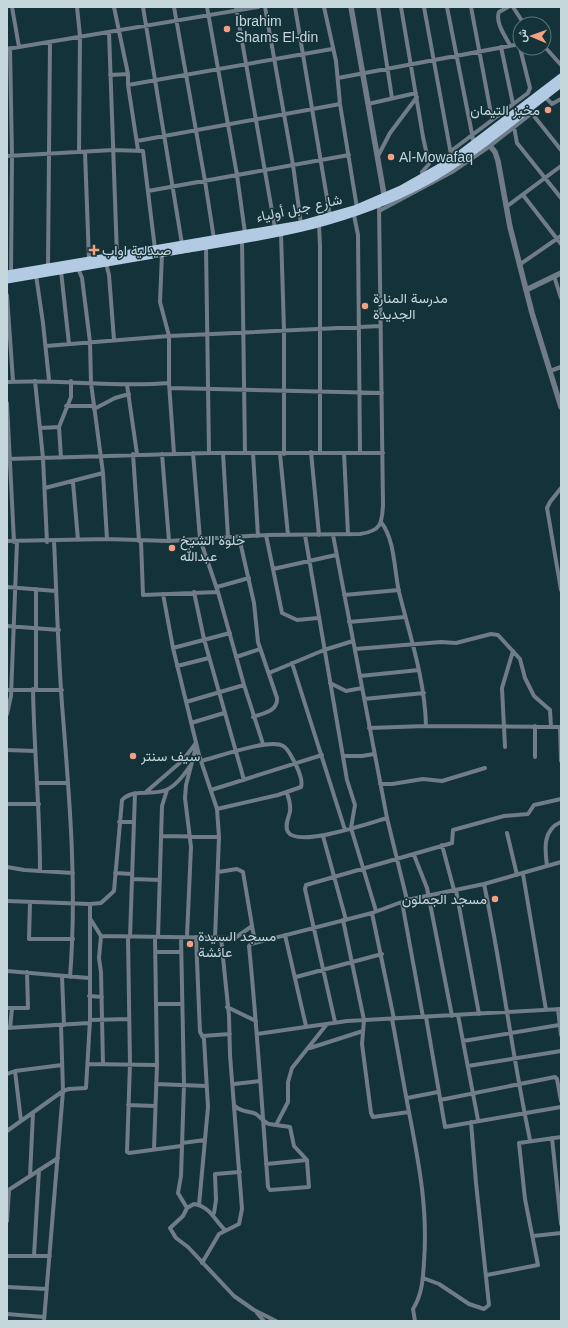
<svg xmlns="http://www.w3.org/2000/svg" width="568" height="1328" font-family="Helvetica,Vazirmatn,sans-serif">
  <style>
    .lines { fill: none; stroke-linecap: round; stroke-linejoin: round }
    .minor { stroke: #707c87; stroke-width: 4 }
    .tertiary { stroke: #707c87; stroke-width: 5.5 }
    .primary { stroke: #b2cae2; stroke-width: 7 }
    .poi-dot { fill: #f2a080; stroke: #143239; stroke-width: 1.5 }
    .labels { text-anchor: middle; dominant-baseline: central; stroke-width: 3; stroke-linejoin: round; paint-order: stroke }
    .poi-label { font-size: 14px; fill: #c6d7db; stroke: #143239; text-anchor: start }
    .street-label { font-size: 14px; fill: #c6d7db; stroke: #143239 }
  </style>
  <rect width="100%" height="100%" fill="#143239"/>
  <g class="lines">
    <path class="minor" d="M12,7L19,47
      M77,7L80,36L79,152
      M114,7L128,74V85L138,150
      M143,7L182,244
      M174,7L205,181L214,239
      M207,7L237,175L245,233
      M236,7L275,228
      M265,7L293,165L301,224
      M295,7L330,216
      M324,7L336,61L340,104L357,208
      M378,7L392,98
      M401,7L423,137L429,164L422,172L423,177
      M424,7L452,160
      M447,7L474,144
      M471,7L492,119
      M508,7L499,12C495,22 505,36 510,45
      M513,7L524,24
      M109,32L117,256
      M544,46L561,65
      M501,47L513,104
      M10,48L12,156L11,274
      M7,49L258,7
      M110,75L128,74
      M338,78L520,44
      M128,85L332,49
      M544,96L552,104L561,99
      M368,104L416,93
      M530,111L561,150
      M514,127L517,143L561,198
      M137,141L340,104
      M451,151L528,93L530,88L519,44
      M85,152L89,260
      M7,156L113,150L143,151L155,249
      M378,156L390,133L417,97
      M148,191L349,155
      M523,195L561,244
      M506,207L561,166
      M379,211L452,172L490,146L532,113
      M354,215L358,235L360,453
      M319,225L320,246V453
      M281,233L284,330V454
      M242,240L245,453
      M206,247L209,453
      M162,254L160,302L169,336V383L174,454
      M106,263L109,275L114,340
      M519,265L561,236
      M48,267L50,42
      M78,268L82,278L90,342L91,383L103,473L107,539
      M61,271L69,344
      M36,275L43,323L49,380
      M554,276L561,298
      M7,295L13,381
      M46,346L169,336L381,326
      M550,371L561,367
      M35,381L43,458L47,542
      M7,382C61,379 115,388 169,383
      M127,385L137,454
      M170,388L382,393
      M7,403L14,542
      M66,406H93
      M94,409L115,398L129,394
      M40,428L59,427
      M311,452L319,535
      M193,453L200,539L218,592L244,685L263,744
      M223,453L228,537
      M253,453L258,536
      M344,453L348,534
      M133,454L139,541
      M162,454L169,541
      M280,454L288,535
      M61,458L59,427L71,397V381
      M7,459L209,453H383
      M73,482L78,540
      M45,488L103,473
      M561,488L550,502L547,508L561,590
      M381,522C395,540 394,569 399,592C410,636 425,680 426,726
      M266,535L282,613L297,620L318,618
      M305,535L347,780L355,805L351,828L376,911
      M333,535L387,818L407,900
      M239,537L254,603L258,642L277,698C278,711 264,713 253,717
      M7,541L107,539L169,541L266,535L360,534C381,531 382,524 383,505L379,205
      M54,541C57,600 58,659 63,717C70,804 77,890 70,977
      M141,541L143,595L218,592
      M273,569L336,555
      M7,587L56,591
      M217,587L249,578
      M36,589V689
      M194,592L204,639L244,780
      M163,594L173,648L199,755L217,809L219,837L215,938
      M344,595L399,590
      M349,622L405,617
      M7,626L59,630
      M173,648L230,633
      M355,649L441,642L456,643L491,634L498,635L520,659L525,678L534,696L550,710L551,727
      M236,657L260,649
      M292,663L345,830
      M177,666L209,658
      M269,673L324,650L353,641
      M360,676L419,670
      M330,683L346,691L362,688
      M33,689C34,750 40,810 40,871
      M7,690H62
      M364,699L424,693
      M186,702L244,685
      M7,714L11,696L17,542
      M191,723L224,713
      M535,726V757
      M560,727L561,761
      M369,728L426,726L561,727
      M505,747L502,688L513,651
      M7,750L35,751
      M344,756H362L374,754
      M201,761C217,757 270,738 283,746C288,748 292,758 295,763C298,769 303,781 301,787L278,795L217,809
      M38,783H68
      M380,784H392L423,779L442,781L485,768
      M211,790L322,755
      M146,792L183,760L196,743
      M287,793C289,799 291,804 290,811C289,818 284,825 288,832C298,848 370,823 387,818
      M7,804H39
      M119,822H133
      M507,833L517,875
      M162,836L219,837
      M323,836L346,920
      M442,845L454,890
      M414,855L427,888L452,1016
      M547,866C545,850 542,830 561,822
      M7,867L24,870L73,873
      M218,872L237,869L243,872L255,943
      M115,873L132,874
      M523,874L546,1010
      M133,879L160,880
      M484,884C502,969 512,1055 530,1140
      M456,890L479,1014
      M7,901L90,904V1020L86,1088L69,1089L63,1091L44,1321
      M402,902L423,1017
      M30,903L29,939H73
      M90,904L101,903L114,891L122,800C133,788 152,796 166,790C176,786 184,775 190,766
      M372,913L394,1019
      M91,920L101,936L99,958L101,972L103,1064
      M343,920L364,1020L362,1044L371,1113L373,1117L409,1112
      M285,935L306,1026
      M101,936L235,938L252,926
      M187,936L191,847L185,798L186,785L196,747
      M128,937L130,1064L127,1152L129,1153L181,1146
      M130,937L135,793
      M158,937L162,806L167,790
      M181,937L184,1085L181,1176L178,1193L187,1208
      M196,937L200,1032L204,1039L208,1107L199,1205
      M156,952H181
      M7,971L89,978
      M62,976L64,1025
      M296,977L382,954
      M89,996L102,997
      M156,1004H182
      M227,1007L256,1021
      M7,1008H28L27,972
      M558,1009L561,1035
      M458,1015L478,1120
      M426,1017L445,1127L561,1107
      M392,1019C398,1050 403,1081 409,1112C419,1164 428,1209 424,1262C423,1279 422,1295 413,1309L415,1321
      M90,1020L129,1019
      M335,1022L305,889L306,885L452,843L453,830L504,816L528,814L534,805L561,799
      M7,1028L89,1023
      M10,1028L12,1008
      M257,1034L347,1021L561,1009
      M202,1036L230,1034
      M463,1041L559,1025
      M310,1048L363,1031
      M88,1064L157,1065
      M468,1066L561,1051
      M15,1071L21,1121
      M7,1074L15,1071L62,1065
      M156,1084L206,1086
      M234,1084L260,1081
      M407,1098L438,1092
      M440,1100L555,1077L557,1079L561,1101
      M128,1105L155,1106
      M235,1106C242,1113 248,1110 256,1114C260,1117 264,1122 269,1124L290,1127L294,1146L307,1160L309,1187L270,1190L268,1187C262,1107 257,1026 249,946L251,944L372,913L407,900L484,884L561,862
      M276,1125L288,1102V1082L292,1068L327,1024
      M7,1131L63,1091L61,1025
      M552,1138L561,1224
      M182,1143L205,1140
      M154,1149L157,1065L155,937
      M266,1164L307,1160
      M30,1176L33,1113
      M7,1191L58,1158
      M214,1213L216,1200L215,1174L240,1172
      M7,1221L9,1190
      M225,1230C214,1220 211,1207 194,1204L187,1208L183,1216L170,1228L176,1238L188,1247L234,1296L254,1310L276,1321
      M533,1236L561,1233
      M7,1256H50
      M34,1256L39,1170
      M202,1263L219,1234L239,1224L242,1209L230,1055L229,1016L221,938
      M487,1275L538,1265L525,1199L519,1143L561,1137
      M423,1278L439,1284L469,1304L484,1309L489,1305L476,1183L471,1122
      M7,1287L47,1289
      M257,1313L264,1321
      M7,1314L44,1317"/>
    <path class="tertiary" d="M351,7L385,200
      M486,141L495,152L498,161L510,227L532,313L561,407
      M526,290L561,273"/>
    <path class="primary" d="M7,274L301,224L357,208L401,189L452,160L561,77
      M7,280C66,270 125,260 183,250C269,236 346,225 424,183C473,156 516,118 561,84"/>
  </g>
  <g class="poi-dot">
    <circle cx="227" cy="29" r="4"/>
    <circle cx="548" cy="110" r="4"/>
    <circle cx="391" cy="157" r="4"/>
    <path d="M92 244h4v4h4v4h-4v4h-4v-4h-4v-4h4z"/>
    <circle cx="365" cy="306" r="4"/>
    <circle cx="172" cy="548" r="4"/>
    <circle cx="133" cy="756" r="4"/>
    <circle cx="495" cy="899" r="4"/>
    <circle cx="190" cy="944" r="4"/>
  </g>
  <g class="labels">
    <g class="poi-label">
      <text x="235" y="21">Ibrahim<tspan x="235" dy="16">Shams El-din</tspan></text>
      <text x="540" y="110" text-anchor="end">مخبز التيمان</text>
      <text x="399" y="157">Al-Mowafaq</text>
      <text x="102" y="250">صيدلية اواب</text>
      <text x="373" y="298">مدرسة المنارة<tspan x="373" dy="16">الجديدة</tspan></text>
      <text x="180" y="540">خلوة الشيخ<tspan x="180" dy="16">عبدالله</tspan></text>
      <text x="141" y="756">سيف سنتر</text>
      <text x="487" y="899" text-anchor="end">مسجد الجملون</text>
      <text x="198" y="936">مسجد السيدة<tspan x="198" dy="16">عائشة</tspan></text>
    </g>
    <g class="street-label">
      <text transform="translate(299 208) rotate(-12)">شارع جبل أولياء</text>
    </g>
  </g>
  <rect width="568" height="1328" fill="none" stroke="#c6d7db" stroke-width="16"/>
  <g transform="translate(532 36) rotate(272)"><circle r="19" fill="#143239" stroke="#5b747a"/>
  <path d="M0-3L7 15L0 10L-7 15Z" fill="#f2a080"/>
  <text y="-6" font-size="11" font-weight="bold" text-anchor="middle" fill="#c6d7db">ش</text>
  </g>
</svg>
